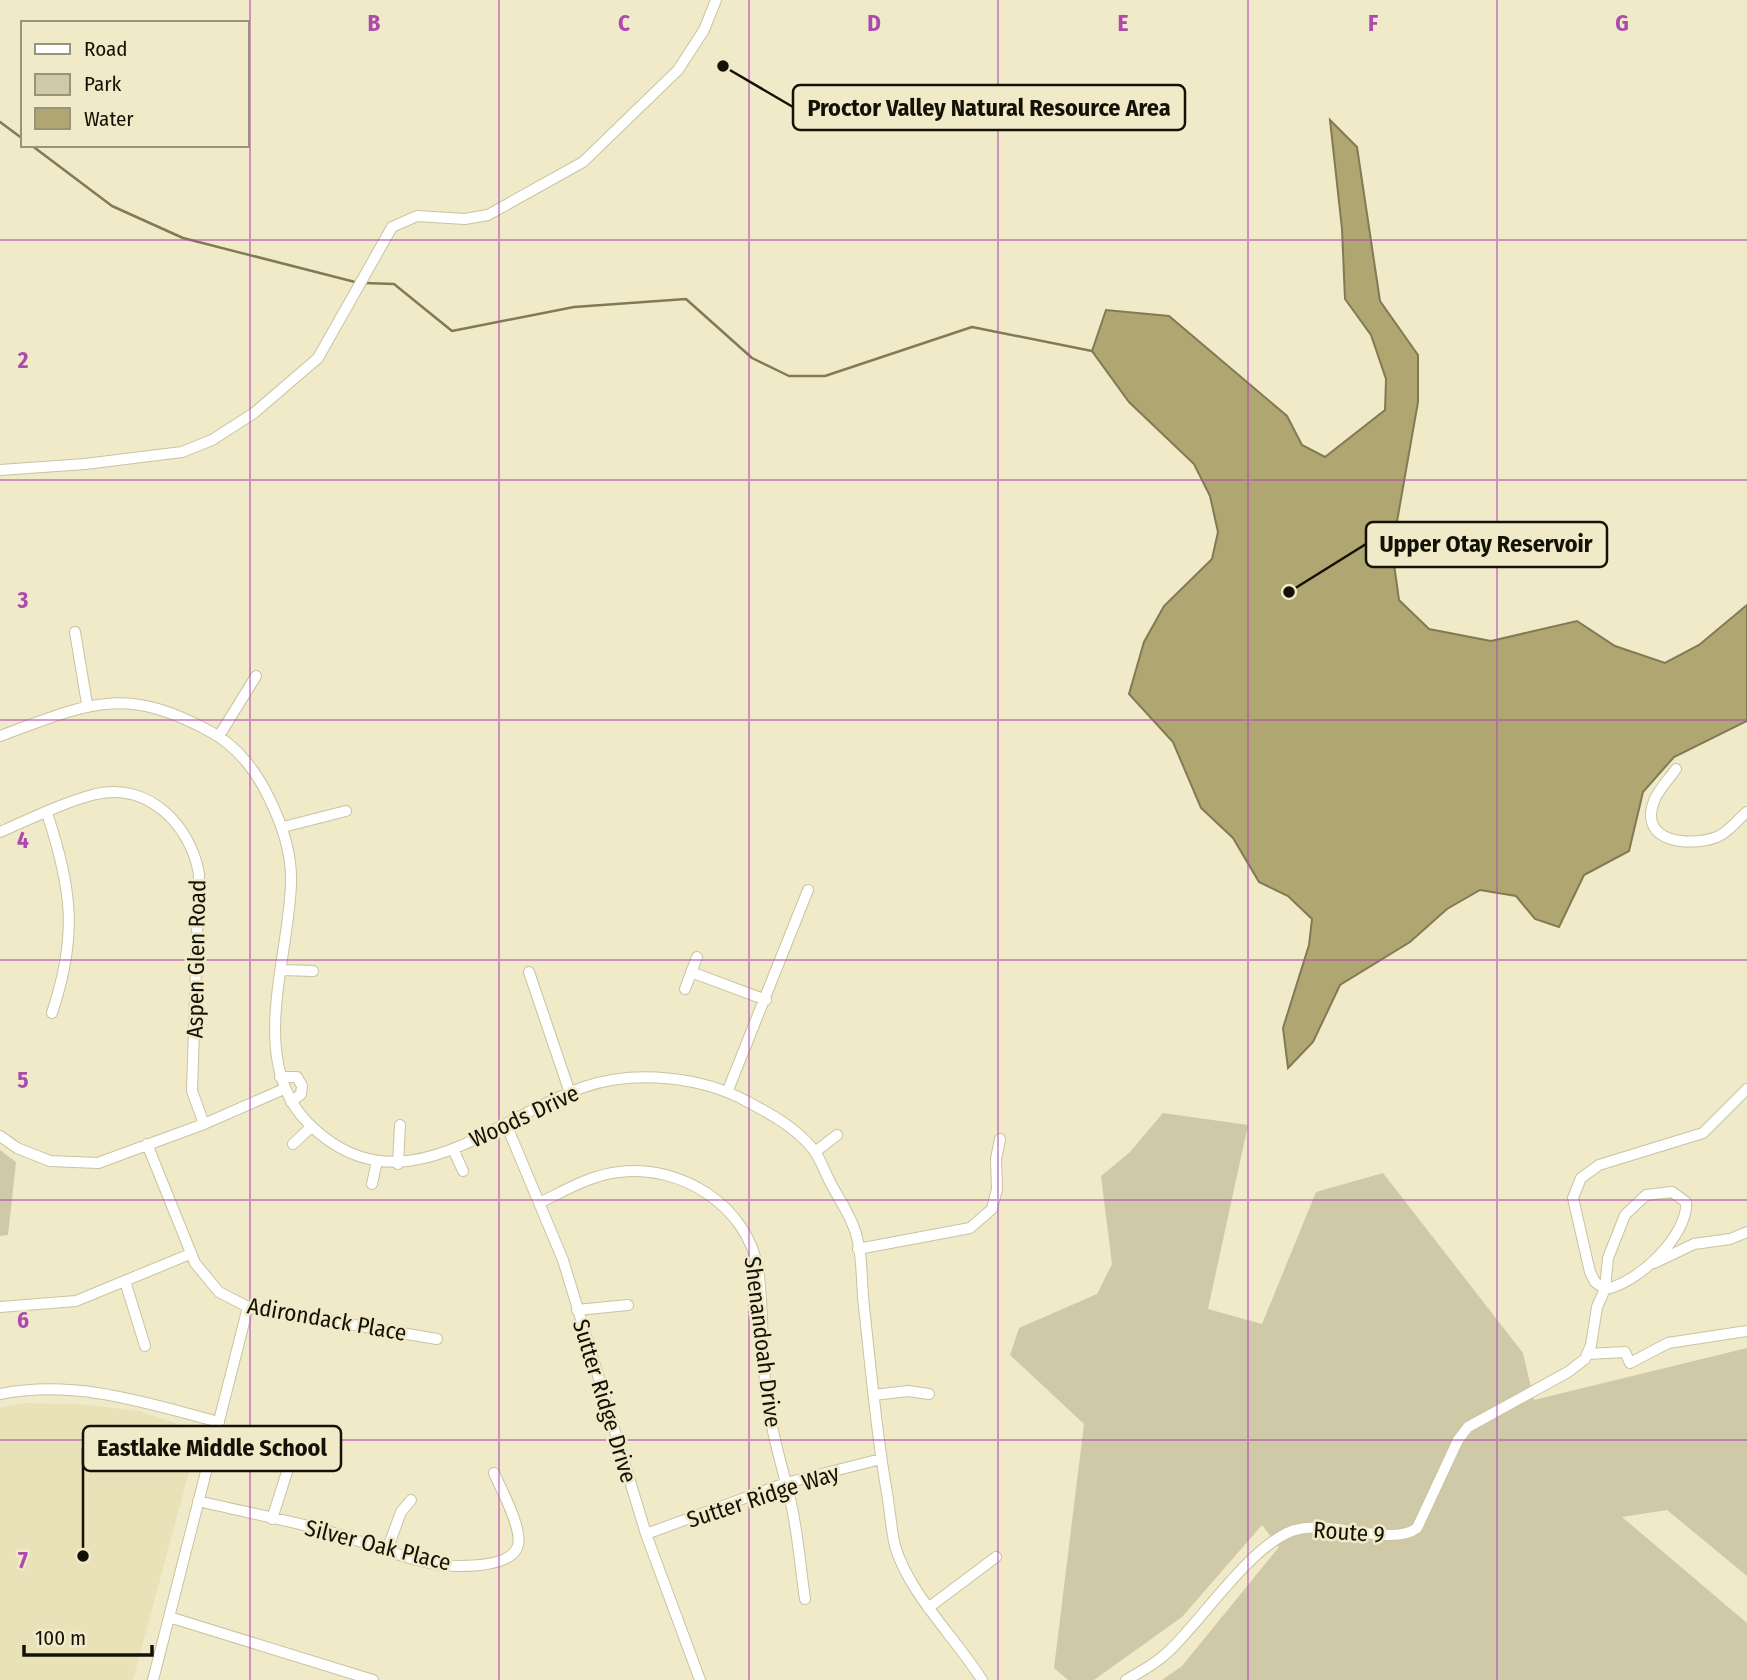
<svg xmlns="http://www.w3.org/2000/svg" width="1747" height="1680" font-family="'Fira Sans Condensed',sans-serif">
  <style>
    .built { fill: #e9e2b9 }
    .green { fill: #cfc9a7 }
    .water { fill: #b0a672; stroke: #817a52; stroke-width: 2 }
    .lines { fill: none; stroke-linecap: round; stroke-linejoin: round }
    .stream { stroke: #817a52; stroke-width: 2.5 }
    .minor-casing { stroke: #c9c3a2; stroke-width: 12 }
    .minor { stroke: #fff; stroke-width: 10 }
    .grid { fill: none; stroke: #ae49ae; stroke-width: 2; stroke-opacity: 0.55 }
    .labels { text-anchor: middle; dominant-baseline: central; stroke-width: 5; stroke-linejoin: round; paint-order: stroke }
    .street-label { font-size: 23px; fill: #141206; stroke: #f0eac9 }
    .grid-label { font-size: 23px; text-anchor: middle; font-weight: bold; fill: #ae49ae; stroke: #f0eac9; stroke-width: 5; stroke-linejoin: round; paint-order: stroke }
    .leader { fill: none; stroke: #141206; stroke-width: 2.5 }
    .callout-dot { fill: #141206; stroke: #f0eac9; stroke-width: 2.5 }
    .callout { fill: #f0eac9; stroke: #141206; stroke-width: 2.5 }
    .callout-label { font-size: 24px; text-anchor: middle; font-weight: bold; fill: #141206 }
  </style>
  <rect width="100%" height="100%" fill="#f0eac9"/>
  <path class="built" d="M25,1403L80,1404L139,1411L200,1431L133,1680H0V1408Z"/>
  <path class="green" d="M1163,1113L1248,1125L1208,1309L1262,1324L1316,1192L1383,1173L1523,1353L1534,1400L1747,1348V1576L1667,1510L1622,1517L1747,1623V1680H1162L1182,1666L1279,1547L1262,1525L1182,1617L1094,1680H1068L1054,1668L1084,1424L1010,1355L1019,1328L1097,1294L1112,1264L1101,1176L1130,1152Z
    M0,1150L16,1162L8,1235L0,1236Z"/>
  <path class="water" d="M1330,120L1357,147L1380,301L1418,355V402L1392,550L1399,600L1429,629L1491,641L1577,621L1615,646L1665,663L1699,645L1747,605V721L1674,757L1643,792L1629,851L1584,875L1559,927L1535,919L1516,896L1480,890L1447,909L1410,942L1340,985L1313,1042L1288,1068L1283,1028L1309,945L1312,919L1288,896L1259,882L1233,838L1201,808L1173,742L1129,694L1144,642L1164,606L1212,559L1218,532L1210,496L1194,464L1129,402L1092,351L1106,310L1169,316L1287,416L1302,445L1325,457L1385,410L1386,379L1371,335L1345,299L1342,229Z"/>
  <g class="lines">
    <path class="stream" d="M0,122L23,139
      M31,145L112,206L183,238L355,282
      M365,283L394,284L452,331L574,307L686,299L752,358L789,376H825L972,327L1092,351"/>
    <defs>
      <path id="minor" d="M0,470L85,464L182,452L212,440L254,413L318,358L392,227L417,216L465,219L488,215L583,162L678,70L704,30L716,0
        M75,632L87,704
        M0,736C87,704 124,684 211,732C237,746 257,772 269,798C282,824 292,853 291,883C289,960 247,1061 308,1123C400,1215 492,1119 584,1087C635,1070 701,1076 748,1102C771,1114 796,1128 813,1149C820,1158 824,1170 829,1180C837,1196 848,1211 854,1228C863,1251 861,1282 864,1307C871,1369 876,1432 887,1493C890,1510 891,1529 895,1546C909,1594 956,1638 982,1680
        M219,736L256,676
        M1676,769C1669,779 1658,790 1654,801C1638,843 1690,847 1717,837C1729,832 1737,820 1747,812
        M47,813C72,890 78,935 52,1013
        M283,827L346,811
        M0,832C30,819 64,802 96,794C149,782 191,826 199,874L192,1091L204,1124
        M282,970L313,971
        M529,972L570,1093
        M691,972L766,1000
        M685,989L697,957
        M280,1077H297L302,1086L301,1094L291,1102
        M728,1090L808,890
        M506,1124L563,1260L646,1534L700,1680
        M0,1136L17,1148L50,1161L98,1163L204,1124L284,1089
        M147,1144L195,1263L219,1292L248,1307L437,1339
        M293,1144L311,1127
        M453,1149L463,1171
        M815,1152L837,1135
        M398,1164L400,1125
        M372,1184L377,1161
        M541,1202C566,1190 591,1175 619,1172C680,1164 747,1205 758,1269C765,1316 760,1365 769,1411C774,1441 783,1470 790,1499C798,1531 800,1566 805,1599
        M858,1249L970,1228L992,1209L997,1189L996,1159L1000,1139
        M1654,1263L1694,1244L1730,1239L1747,1232
        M125,1281L145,1346
        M0,1307L76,1301L190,1254
        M577,1310L628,1305
        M1588,1354L1625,1352L1630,1363L1668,1343L1747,1331
        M0,1394C76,1379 146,1403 219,1422
        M874,1395L908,1391L929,1394
        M198,1501C240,1511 282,1519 324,1530C365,1541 416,1566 458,1566C475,1566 509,1565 517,1548C525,1533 501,1489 494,1473
        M272,1519L293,1453
        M646,1534L786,1483L881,1459
        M387,1550L401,1512L411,1500
        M928,1608L996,1557
        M169,1617L373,1680
        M153,1680L248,1307
        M1126,1680C1142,1671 1158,1662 1170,1650C1204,1617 1246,1553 1287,1533C1325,1515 1389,1549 1417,1528L1458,1440L1468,1427L1568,1372L1585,1359L1591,1345L1597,1307L1605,1289L1608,1258L1625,1215L1646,1195L1672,1192L1686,1202C1689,1235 1636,1285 1605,1289L1595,1282L1590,1272L1573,1198L1581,1178L1599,1165L1703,1133L1747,1089"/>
    </defs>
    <use href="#minor" class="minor-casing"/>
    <use href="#minor" class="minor"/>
  </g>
  <path class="grid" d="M250,0V1680M499,0V1680M749,0V1680M998,0V1680M1248,0V1680M1497,0V1680M0,240H1747M0,480H1747M0,720H1747M0,960H1747M0,1200H1747M0,1440H1747"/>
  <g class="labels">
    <g class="street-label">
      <text transform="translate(196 959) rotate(-89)">Aspen Glen Road</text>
      <text transform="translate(524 1116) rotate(-25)">Woods Drive</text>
      <text transform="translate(327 1319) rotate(10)">Adirondack Place</text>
      <text transform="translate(763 1342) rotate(83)">Shenandoah Drive</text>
      <text transform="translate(605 1401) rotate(73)">Sutter Ridge Drive</text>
      <text transform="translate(763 1496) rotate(-18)">Sutter Ridge Way</text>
      <text transform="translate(1349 1532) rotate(4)">Route 9</text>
      <text transform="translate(378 1545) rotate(14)">Silver Oak Place</text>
    </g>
  </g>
  <g class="grid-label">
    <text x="374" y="31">B</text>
    <text x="624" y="31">C</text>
    <text x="874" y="31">D</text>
    <text x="1123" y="31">E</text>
    <text x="1373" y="31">F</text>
    <text x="1622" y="31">G</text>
    <text x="23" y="368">2</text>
    <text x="23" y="608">3</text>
    <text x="23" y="848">4</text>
    <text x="23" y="1088">5</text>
    <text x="23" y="1328">6</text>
    <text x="23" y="1568">7</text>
  </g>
  <path class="leader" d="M723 66L793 107M1289 592L1366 544M83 1556L83 1448"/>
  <g class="callout-dot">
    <circle cx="723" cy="66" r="7"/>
    <circle cx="1289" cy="592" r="7"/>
    <circle cx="83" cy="1556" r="7"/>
  </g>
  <g class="callout">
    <rect x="793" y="85" width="392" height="45" rx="7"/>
    <rect x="1366" y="522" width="241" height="45" rx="7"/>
    <rect x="83" y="1426" width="258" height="45" rx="7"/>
  </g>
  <g class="callout-label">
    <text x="989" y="116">Proctor Valley Natural Resource Area</text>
    <text x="1486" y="552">Upper Otay Reservoir</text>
    <text x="212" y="1456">Eastlake Middle School</text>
  </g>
  <rect x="21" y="21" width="228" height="126" fill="#f0eac9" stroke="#98947b" stroke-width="2"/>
  <rect x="35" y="44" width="35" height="10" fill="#ffffff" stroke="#98947b" stroke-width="2"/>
  <text x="84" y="56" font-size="21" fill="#141206">Road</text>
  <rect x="35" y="74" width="35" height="21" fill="#cfc9a7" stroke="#98947b" stroke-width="2"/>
  <text x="84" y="91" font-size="21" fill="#141206">Park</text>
  <rect x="35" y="108" width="35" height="21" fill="#b0a672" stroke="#98947b" stroke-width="2"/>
  <text x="84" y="126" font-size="21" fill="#141206">Water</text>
  <path d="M24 1645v10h128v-10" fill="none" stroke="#141206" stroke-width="3.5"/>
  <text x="35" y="1645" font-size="21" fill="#141206" stroke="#f0eac9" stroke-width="5" paint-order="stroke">100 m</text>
</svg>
